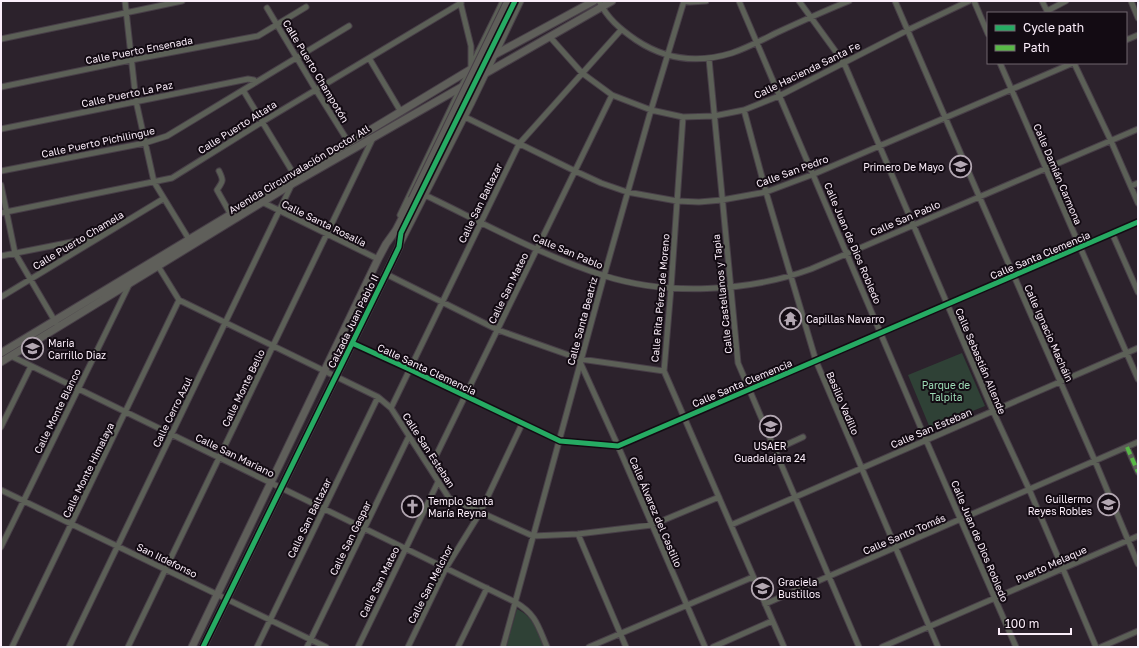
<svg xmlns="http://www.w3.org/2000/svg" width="1139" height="648" font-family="'Golos Text',sans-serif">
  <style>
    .green { fill: #2f4136 }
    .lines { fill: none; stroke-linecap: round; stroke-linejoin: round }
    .minor-casing { stroke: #483f48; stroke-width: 7 }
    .major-casing { stroke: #483f48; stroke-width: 9 }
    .minor { stroke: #5c6057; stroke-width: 5 }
    .major { stroke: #5f5f5a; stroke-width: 7 }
    .major-bridge-casing { stroke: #483f48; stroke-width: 9; stroke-linecap: butt }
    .major-bridge { stroke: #5f5f5a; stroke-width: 7 }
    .quiet { stroke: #58b947; stroke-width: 4; stroke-dasharray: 8 4; stroke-linecap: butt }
    .cycleway-casing { stroke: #130b13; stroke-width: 8 }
    .cycleway { stroke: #26ab63; stroke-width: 5 }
    .labels { text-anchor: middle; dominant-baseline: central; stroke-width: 4; stroke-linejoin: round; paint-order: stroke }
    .street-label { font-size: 10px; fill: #fbeefa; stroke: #130b13 }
    .poi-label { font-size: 10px; fill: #fbeefa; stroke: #130b13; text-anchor: start }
    .park-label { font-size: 10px; fill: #9dddb6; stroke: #130b13 }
  </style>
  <rect width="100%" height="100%" fill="#2c222c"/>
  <path class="green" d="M962,353L985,406L930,428L908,375Z
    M517,609C535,618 536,629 544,647H506Z"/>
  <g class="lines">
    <defs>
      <path id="minor" d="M125,1L136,101L154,182L190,241
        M460,1L471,46V66
        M599,1C607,18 620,29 636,40C666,60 697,64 732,53C747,48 762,40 776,33C800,22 824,11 849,1
        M684,1L690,2L706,1
        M739,1L926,440L1016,647
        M799,1L844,63L993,411L1029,489L1063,569L1096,647
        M895,1L979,196L1095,461L1138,564
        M974,1L988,34
        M1042,1L1048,13
        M1131,1L1138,18
        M267,8L316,90L349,143
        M1047,11L1066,1
        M550,37L582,73L612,95L651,110L683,117L714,116L744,110L779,96L908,30L969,1
        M1,39L182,1
        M1126,40L1138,35
        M369,58L401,112
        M709,59L738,363L859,647
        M1000,63L1080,247L1138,379
        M1074,63L1111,141L1138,203
        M1,87L131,60L258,36L306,7
        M243,90L295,176
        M744,110L766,192L816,361L938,647
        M465,117L575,171L601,183L627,192L677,201L699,202L722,200L766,192L814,174L1073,63
        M683,117L671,288L664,371L784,647
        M1,129L248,79L254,80L255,83
        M1,171L145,143L167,136L349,26
        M219,171C224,181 223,181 217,190L231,215
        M1,185L15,253L56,323
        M1131,186L1138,183
        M425,195C483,223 541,255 602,275C666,296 749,292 811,269L1138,129
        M262,202L378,259
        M1,213L172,178L262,122L461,3
        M400,215L461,87L471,69L478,52L503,1
        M1112,233L1138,292
        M401,243L472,103L521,1
        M1,256L97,237
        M158,266L179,300L378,397L391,408L449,498L533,536L578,534L652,525L719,497
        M386,274L498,330L580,359L664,371
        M1,297L163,199
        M352,343L409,369L560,441L618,446L1138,222
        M11,356L515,602C536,614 538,626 547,647
        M580,362L618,446L705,647
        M391,408L519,144L621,30
        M1,427L31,366
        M1127,447L1138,472
        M775,450L803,437
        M430,468L612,95
        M1,490L326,647
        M731,525L1138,348
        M578,534L626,647
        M1,547L129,285
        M765,604L1138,442
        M12,647L179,300
        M69,647L292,184
        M128,647L373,138
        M257,647L378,397
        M307,647L409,436
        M358,647L438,482
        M408,647L446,568L480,513L522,424
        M458,647L487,588
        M503,647L604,276L651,110L684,1
        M589,647L753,577
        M713,647L772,621
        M882,647L1138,536
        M1101,647L1138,631"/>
      <path id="major" d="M1,353L496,54L594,1
        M1,362L292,184L612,1
        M192,647L378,259L386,244L396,230L412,199
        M203,647L386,274L399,247L401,233L416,202"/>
    </defs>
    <use href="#minor" class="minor-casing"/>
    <use href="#major" class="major-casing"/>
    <use href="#minor" class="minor"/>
    <use href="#major" class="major"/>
    <defs>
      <path id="major-bridge" d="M412,199L508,1
        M416,202L515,1"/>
    </defs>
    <use href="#major-bridge" class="major-bridge-casing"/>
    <use href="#major-bridge" class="major-bridge"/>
    <path class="quiet" d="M1127,447L1138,472"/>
    <defs>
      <path id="cycleway" d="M352,343L409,369L560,441L618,446L1138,222
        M203,647L386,274L399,247L401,233L515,1"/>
    </defs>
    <use href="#cycleway" class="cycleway-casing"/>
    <use href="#cycleway" class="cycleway"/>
  </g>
  <defs>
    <symbol id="school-ring" viewBox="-11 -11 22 22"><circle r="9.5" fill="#130b13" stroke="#b3a7b2" stroke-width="1.5"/><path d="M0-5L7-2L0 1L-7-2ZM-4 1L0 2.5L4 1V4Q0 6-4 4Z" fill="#b3a7b2"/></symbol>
    <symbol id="temple-ring" viewBox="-11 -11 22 22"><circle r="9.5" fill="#130b13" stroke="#b3a7b2" stroke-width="1.5"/><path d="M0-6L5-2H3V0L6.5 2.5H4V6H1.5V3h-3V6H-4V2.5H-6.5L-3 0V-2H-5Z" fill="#b3a7b2"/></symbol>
    <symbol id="church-ring" viewBox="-11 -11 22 22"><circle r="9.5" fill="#130b13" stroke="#b3a7b2" stroke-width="1.5"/><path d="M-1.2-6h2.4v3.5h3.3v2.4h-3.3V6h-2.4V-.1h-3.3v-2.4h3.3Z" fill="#b3a7b2"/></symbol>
  </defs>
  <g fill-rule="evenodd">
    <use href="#school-ring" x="948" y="154" width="25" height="25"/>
    <use href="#temple-ring" x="778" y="306" width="25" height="25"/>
    <use href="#school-ring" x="20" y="336" width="25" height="25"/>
    <use href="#school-ring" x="758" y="414" width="25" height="25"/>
    <use href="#school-ring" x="1096" y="492" width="25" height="25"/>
    <use href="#church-ring" x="400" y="494" width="25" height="25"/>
    <use href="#school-ring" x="750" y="576" width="25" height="25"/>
  </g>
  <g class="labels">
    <g class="street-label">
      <text transform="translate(139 50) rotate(-11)">Calle Puerto Ensenada</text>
      <text transform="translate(807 70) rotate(-26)">Calle Hacienda Santa Fe</text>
      <text transform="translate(316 71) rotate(59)">Calle Puerto Champotón</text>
      <text transform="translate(127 94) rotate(-12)">Calle Puerto La Paz</text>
      <text transform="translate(237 127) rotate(-32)">Calle Puerto Altata</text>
      <text transform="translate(98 142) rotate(-12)">Calle Puerto Pichilingue</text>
      <text transform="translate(299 169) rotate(-31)">Avenida Circunvalación Doctor Atl</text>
      <text transform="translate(792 171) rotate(-20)">Calle San Pedro</text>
      <text transform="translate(1058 174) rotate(67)">Calle Damián Carmona</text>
      <text transform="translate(480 203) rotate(-64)">Calle San Baltazar</text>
      <text transform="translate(905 218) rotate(-23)">Calle San Pablo</text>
      <text transform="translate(324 223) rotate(26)">Calle Santa Rosalía</text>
      <text transform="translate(78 240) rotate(-31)">Calle Puerto Chamela</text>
      <text transform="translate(853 243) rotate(67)">Calle Juan de Dios Robledo</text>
      <text transform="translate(568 251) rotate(23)">Calle San Pablo</text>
      <text transform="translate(1040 255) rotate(-23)">Calle Santa Clemencia</text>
      <text transform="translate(508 288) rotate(-64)">Calle San Mateo</text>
      <text transform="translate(722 294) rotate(-96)">Calle Castellanos y Tapia</text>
      <text transform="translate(660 298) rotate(-85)">Calle Rita Pérez de Moreno</text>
      <text transform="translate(353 321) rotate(-64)">Calzada Juan Pablo II</text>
      <text transform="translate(582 321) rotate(-75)">Calle Santa Beatriz</text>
      <text transform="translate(1049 333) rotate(66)">Calle Ignacio Macháin</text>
      <text transform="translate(981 361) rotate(67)">Calle Sebastián Allende</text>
      <text transform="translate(427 369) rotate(25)">Calle Santa Clemencia</text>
      <text transform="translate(742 383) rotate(-23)">Calle Santa Clemencia</text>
      <text transform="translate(243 388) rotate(-64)">Calle Monte Bello</text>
      <text transform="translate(843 403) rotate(67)">Basilio Vadillo</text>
      <text transform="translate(57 411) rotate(-64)">Calle Monte Blanco</text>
      <text transform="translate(172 412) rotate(-64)">Calle Cerro Azul</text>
      <text transform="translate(931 428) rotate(-23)">Calle San Esteban</text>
      <text transform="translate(429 450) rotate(57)">Calle San Esteban</text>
      <text transform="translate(235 455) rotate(26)">Calle San Mariano</text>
      <text transform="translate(88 470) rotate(-64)">Calle Monte Himalaya</text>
      <text transform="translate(656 512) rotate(67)">Calle Álvarez del Castillo</text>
      <text transform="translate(309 518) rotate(-64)">Calle San Baltazar</text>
      <text transform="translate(904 534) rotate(-23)">Calle Santo Tomás</text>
      <text transform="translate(350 538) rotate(-64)">Calle San Gaspar</text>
      <text transform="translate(980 541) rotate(67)">Calle Juan de Dios Robledo</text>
      <text transform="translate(167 560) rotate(26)">San Ildefonso</text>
      <text transform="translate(1051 564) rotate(-24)">Puerto Melaque</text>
      <text transform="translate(379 582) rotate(-64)">Calle San Mateo</text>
      <text transform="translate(430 584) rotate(-63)">Calle San Melchor</text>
    </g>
    <g class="poi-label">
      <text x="944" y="167" text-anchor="end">Primero De Mayo</text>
      <text x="806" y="319">Capillas Navarro</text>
      <text x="48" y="343">Maria<tspan x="48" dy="12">Carrillo Diaz</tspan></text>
      <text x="770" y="446" text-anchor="middle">USAER<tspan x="770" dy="12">Guadalajara 24</tspan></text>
      <text x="1092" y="499" text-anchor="end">Guillermo<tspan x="1092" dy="12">Reyes Robles</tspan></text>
      <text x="428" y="501">Templo Santa<tspan x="428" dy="12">María Reyna</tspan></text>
      <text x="778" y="582">Graciela<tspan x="778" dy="12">Bustillos</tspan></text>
    </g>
    <g class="park-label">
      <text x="946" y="385">Parque de<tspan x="946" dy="12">Talpita</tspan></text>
    </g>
  </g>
  <rect width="1139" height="648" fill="none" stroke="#fbeefa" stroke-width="4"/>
  <rect x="987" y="12" width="140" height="52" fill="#130b13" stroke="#70666f"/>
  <rect x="995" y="25" width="20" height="6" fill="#26ab63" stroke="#70666f"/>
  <text x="1023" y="32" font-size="12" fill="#fbeefa">Cycle path</text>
  <rect x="995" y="45" width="20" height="6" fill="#58b947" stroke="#70666f"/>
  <text x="1023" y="52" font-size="12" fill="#fbeefa">Path</text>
  <path d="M999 628v6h72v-6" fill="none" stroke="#fbeefa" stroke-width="2"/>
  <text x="1005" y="628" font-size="12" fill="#fbeefa" stroke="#130b13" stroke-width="3" paint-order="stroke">100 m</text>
</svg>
